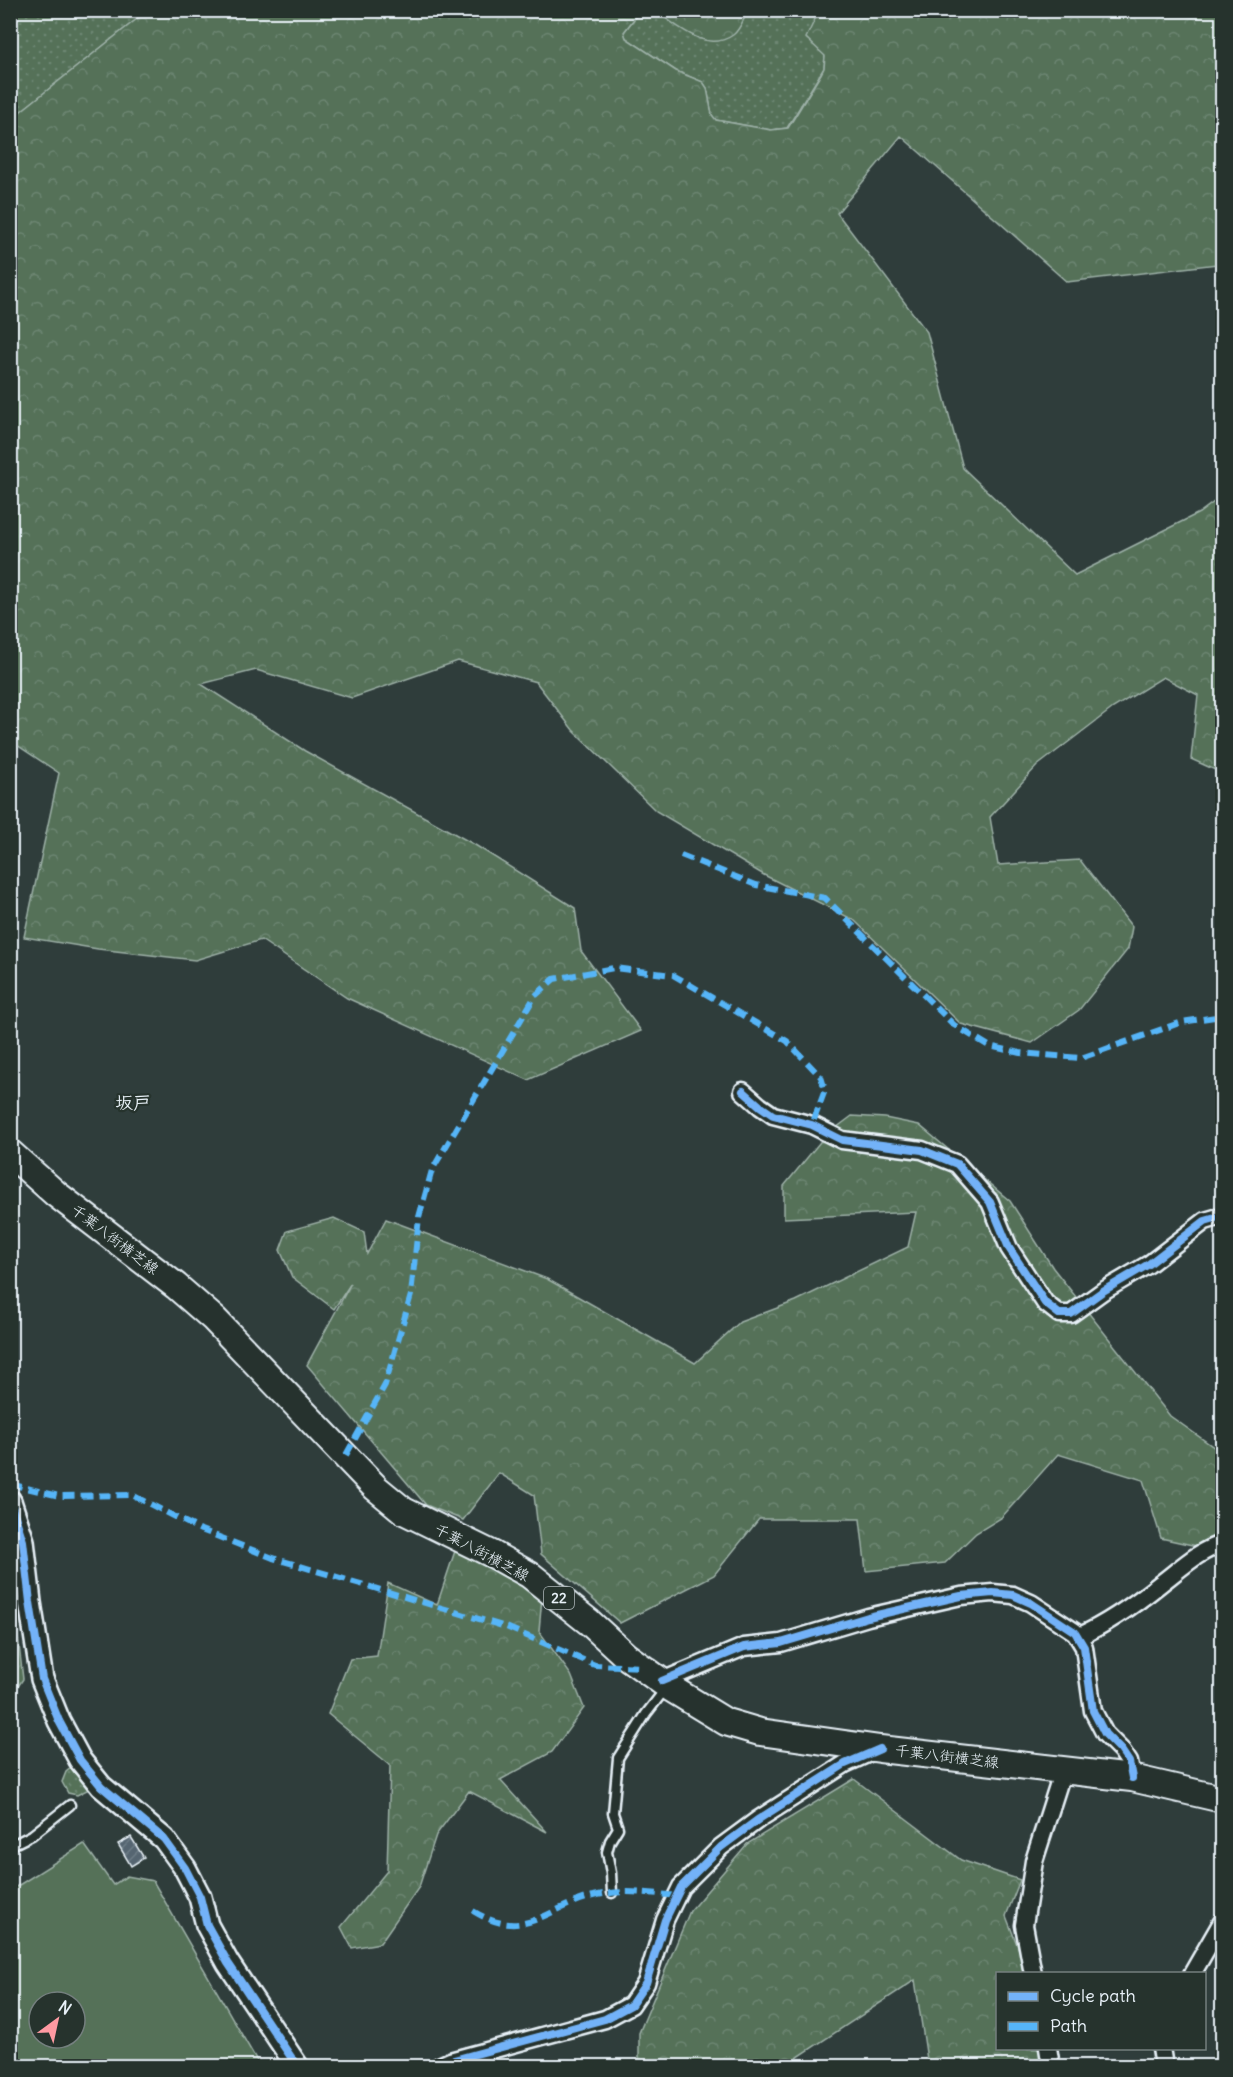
<svg xmlns="http://www.w3.org/2000/svg" width="1233" height="2077" font-family="Delius,'Klee One',sans-serif">
  <style>
    .grass { fill: url(#grass-dots); stroke: #9eb1a8; stroke-width: 1.5 }
    .forest { fill: url(#forest-crowns); stroke: #9eb1a8; stroke-width: 1.5 }
    .green { fill: #547159; stroke: #9eb1a8; stroke-width: 1.5; fill-rule: evenodd }
    .building { fill: url(#building-hatch); stroke: #e8f1f8; stroke-width: 1.5 }
    .lines { fill: none; stroke-linecap: round; stroke-linejoin: round }
    .service-casing { stroke: #e8f1f8; stroke-width: 13 }
    .minor-casing { stroke: #e8f1f8; stroke-width: 21 }
    .tertiary-casing { stroke: #e8f1f8; stroke-width: 26 }
    .primary-casing { stroke: #e8f1f8; stroke-width: 30 }
    .path { stroke: #e8f1f8; stroke-width: 3; stroke-dasharray: 1.5 4.5; stroke-linecap: butt }
    .service { stroke: #26332d; stroke-width: 8 }
    .minor { stroke: #26332d; stroke-width: 16 }
    .tertiary { stroke: #26332d; stroke-width: 21 }
    .primary { stroke: #26332d; stroke-width: 26 }
    .quiet { stroke: #56b5f8; stroke-width: 6; stroke-dasharray: 12 6; stroke-linecap: butt }
    .cycleway-casing { stroke: #26332d; stroke-width: 11 }
    .cycleway { stroke: #73b2f8; stroke-width: 8 }
    .labels { text-anchor: middle; dominant-baseline: central; stroke-width: 4.5; stroke-linejoin: round; paint-order: stroke }
    .shield { fill: #26332d; stroke: #aeb8bb; stroke-width: 1.5 }
    .shield-label { font-size: 14px; font-weight: bold; fill: #e8f1f8 }
    .street-label { font-size: 15px; fill: #e8f1f8; stroke: #26332d }
    .quarter-label { font-size: 18px; font-weight: bold; fill: #e8f1f8; stroke: #26332d }
  </style>
  <defs>
    <pattern id="grass-dots" width="8" height="8" patternUnits="userSpaceOnUse" patternTransform="scale(1.5)"><rect width="8" height="8" fill="#547159"/><path d="M2 2h.1M6 6h.1" fill="none" stroke="#6d8672" stroke-width="1.8" stroke-linecap="round"/></pattern>
    <pattern id="forest-crowns" width="20" height="18" patternUnits="userSpaceOnUse" patternTransform="scale(1.5)"><rect width="20" height="18" fill="#547159"/><path d="M2 6a3 3 0 1 1 6 0M12 15a3 3 0 1 1 6 0" fill="none" stroke="#6d8672"/></pattern>
    <pattern id="building-hatch" width="6" height="6" patternUnits="userSpaceOnUse" patternTransform="scale(1.5)"><rect width="6" height="6" fill="#546571"/><path d="M-1 1l2-2M0 6l6-6M5 7l2-2" fill="none" stroke="#6d7c86"/></pattern>
  </defs>
  <rect width="100%" height="100%" fill="#2f3d3b"/>
  <filter id="ink" filterUnits="userSpaceOnUse"><feTurbulence type="fractalNoise" baseFrequency=".0167" numOctaves="2"/><feDisplacementMap in="SourceGraphic" scale="12" xChannelSelector="R" yChannelSelector="G"/><feConvolveMatrix kernelMatrix="1 2 1 2 8 2 1 2 1" color-interpolation-filters="sRGB"/></filter>
  <g filter="url(#ink)">
    <path class="grass" d="M11,11H147L11,119Z
      M640,11C644,11 650,10 654,11C659,12 665,17 670,20C706,44 723,55 748,11H807L817,15L825,56L824,68L787,128L771,130L716,120L712,115L707,88L703,82L676,71L626,38L624,32Z
      M73,1766L89,1789L77,1795L68,1793L62,1782L66,1772Z"/>
    <path class="forest" d="M147,11H640L624,32L626,38L676,71L703,82L707,88L712,115L716,120L771,130L788,128L821,74L824,68L825,56L806,38L817,15L807,11H1222V268L1217,264L1067,282L901,136L837,213L927,332L963,468L1075,575L1199,513L1222,496V773L1191,759L1198,695L1163,677L1113,708L1037,766L990,817L998,865L1080,860L1132,927L1128,949L1079,1010L1032,1043L961,1024L854,920L764,875L656,811L573,730L536,682L458,661L352,698L256,670L201,684L305,751L475,845L575,908L581,951L641,1031L528,1080L347,998L261,940L195,960L98,949L24,937L59,773L11,741V119Z
      M655,11H748C744,18 740,30 733,35C706,54 677,25 655,11Z
      M852,1116L885,1118L919,1125L1010,1201L1053,1268L1170,1416L1222,1453V1530L1201,1547L1161,1538L1143,1480L1058,1454L1001,1518L976,1533L945,1563L866,1571L860,1519H759L714,1575L620,1623L541,1554L534,1495L499,1473L463,1520L426,1505L307,1365L351,1283L334,1309L292,1277L280,1250L287,1231L334,1218L364,1232L367,1254L386,1219L547,1279L695,1363L740,1322L796,1301L908,1247L916,1212L784,1218V1186L824,1137Z
      M457,1545L542,1597L539,1631L571,1675L584,1708L552,1752L500,1780L547,1832L469,1791L436,1835L419,1887L380,1943L352,1948L341,1927L387,1871L390,1765L328,1714L350,1659L377,1656L388,1583L437,1605Z
      M11,1578L23,1679L11,1697H10Z
      M854,1779L961,1860L1020,1880L1006,1916L1028,1973L998,1974V2048L1049,2049L1035,2066H928L915,1980L798,2057L795,2066H639V2033L690,1911L747,1844Z"/>
    <path class="green" d="M84,1844L113,1885L127,1876L153,1881L260,2066H11V1890ZM39,2002H75V2038H39Z"/>
    <path class="building" d="M131,1837L144,1858L131,1866L118,1844Z"/>
    <g class="lines">
      <defs>
        <path id="service" d="M10,1846L32,1835L70,1805
          M612,1893L611,1873L607,1852L610,1841L618,1828L613,1813L618,1758L646,1714L666,1688"/>
        <path id="minor" d="M743,1091L760,1106L773,1115L812,1125L842,1140L922,1150L957,1164L990,1202L1009,1248L1045,1303L1059,1314H1071L1103,1291L1149,1264L1205,1221L1222,1216
          M1078,1637C1109,1623 1134,1605 1160,1584C1179,1570 1199,1550 1222,1544
          M662,1681L744,1647L781,1643L868,1617L961,1596L993,1593L1013,1595L1031,1603L1075,1632L1084,1647L1093,1711L1105,1734L1121,1750L1129,1762L1132,1778
          M1033,1974L1024,1925L1034,1861L1063,1770
          M1192,1974L1222,1922
          M1048,2048L1051,2066
          M1161,2048L1163,2060
          M439,2066L450,2061L605,2019L631,2005L646,1983L665,1920L681,1887L721,1847L759,1819L845,1764L876,1750"/>
        <path id="tertiary" d="M10,1501L23,1541L30,1602L42,1679L59,1721L80,1760L101,1786L164,1839L185,1868L200,1897L207,1925L228,1963L297,2066"/>
        <path id="primary" d="M10,1153L56,1194L176,1286L214,1319L376,1488L404,1511L494,1555L530,1575L589,1622L626,1656L672,1689L726,1722L760,1732L880,1749L1132,1778L1222,1799"/>
      </defs>
      <use href="#service" class="service-casing"/>
      <use href="#minor" class="minor-casing"/>
      <use href="#tertiary" class="tertiary-casing"/>
      <use href="#primary" class="primary-casing"/>
      <path class="path" d="M10,1699L15,1704"/>
      <use href="#service" class="service"/>
      <use href="#minor" class="minor"/>
      <use href="#tertiary" class="tertiary"/>
      <use href="#primary" class="primary"/>
      <path class="quiet" d="M681,855L756,885L825,898L954,1025L989,1046L1020,1053L1081,1058L1182,1022L1222,1016
        M346,1455L385,1385L411,1295L419,1217L432,1170L535,996L554,979L614,968L673,975L787,1041L821,1077L825,1090L812,1125
        M10,1484L59,1496L132,1495L201,1530L273,1558L506,1627L595,1665L642,1667
        M473,1911C526,1943 544,1908 594,1896C620,1889 650,1893 677,1896"/>
      <defs>
        <path id="cycleway" d="M743,1091L760,1106L773,1115L812,1125L842,1140L922,1150L957,1164L990,1202L1009,1248L1045,1303L1059,1314H1071L1103,1291L1149,1264L1205,1221L1222,1216
          M10,1501L23,1541L30,1602L42,1679L59,1721L80,1760L101,1786L164,1839L185,1868L200,1897L207,1925L228,1963L297,2066
          M662,1681L744,1647L781,1643L868,1617L961,1596L993,1593L1013,1595L1031,1603L1075,1632L1084,1647L1093,1711L1105,1734L1121,1750L1129,1762L1132,1778
          M439,2066L450,2061L605,2019L631,2005L646,1983L665,1920L681,1887L721,1847L759,1819L845,1764L880,1749"/>
      </defs>
      <use href="#cycleway" class="cycleway-casing"/>
      <use href="#cycleway" class="cycleway"/>
    </g>
  </g>
  <g class="labels">
    <rect class="shield" x="544" y="1587" width="30" height="22" rx="4.5"/>
    <g class="shield-label">
      <text x="559" y="1598">22</text>
    </g>
    <g class="street-label">
      <text transform="translate(115 1239) rotate(37)">千葉八街横芝線</text>
      <text transform="translate(482 1552) rotate(28)">千葉八街横芝線</text>
      <text transform="translate(947 1756) rotate(7)">千葉八街横芝線</text>
    </g>
    <g class="quarter-label">
      <text x="133" y="1102">坂戸</text>
    </g>
  </g>
  <rect width="1233" height="2077" fill="none" stroke="#26332d" stroke-width="36"/>
  <rect x="18" y="18" width="1197" height="2041" fill="none" stroke="#e8f1f8" stroke-width="2" filter="url(#ink)"/>
  <rect x="996" y="1972" width="210" height="78" fill="#26332d" stroke="#747f7e" stroke-width="1.5"/>
  <rect x="1008" y="1992" width="30" height="9" fill="#73b2f8" stroke="#747f7e" stroke-width="1.5"/>
  <text x="1050" y="2002" font-size="18" fill="#e8f1f8">Cycle path</text>
  <rect x="1008" y="2022" width="30" height="9" fill="#56b5f8" stroke="#747f7e" stroke-width="1.5"/>
  <text x="1050" y="2032" font-size="18" fill="#e8f1f8">Path</text>
  <g transform="translate(57 2020) rotate(33)"><circle r="28" fill="#26332d" stroke="#747f7e" stroke-width="1.5"/>
  <path d="M0-4.5L10 22L0 15L-10 22Z" fill="#ff9aa2"/>
  <text y="-9" font-size="16" font-weight="bold" text-anchor="middle" fill="#e8f1f8">N</text>
  </g>
</svg>
